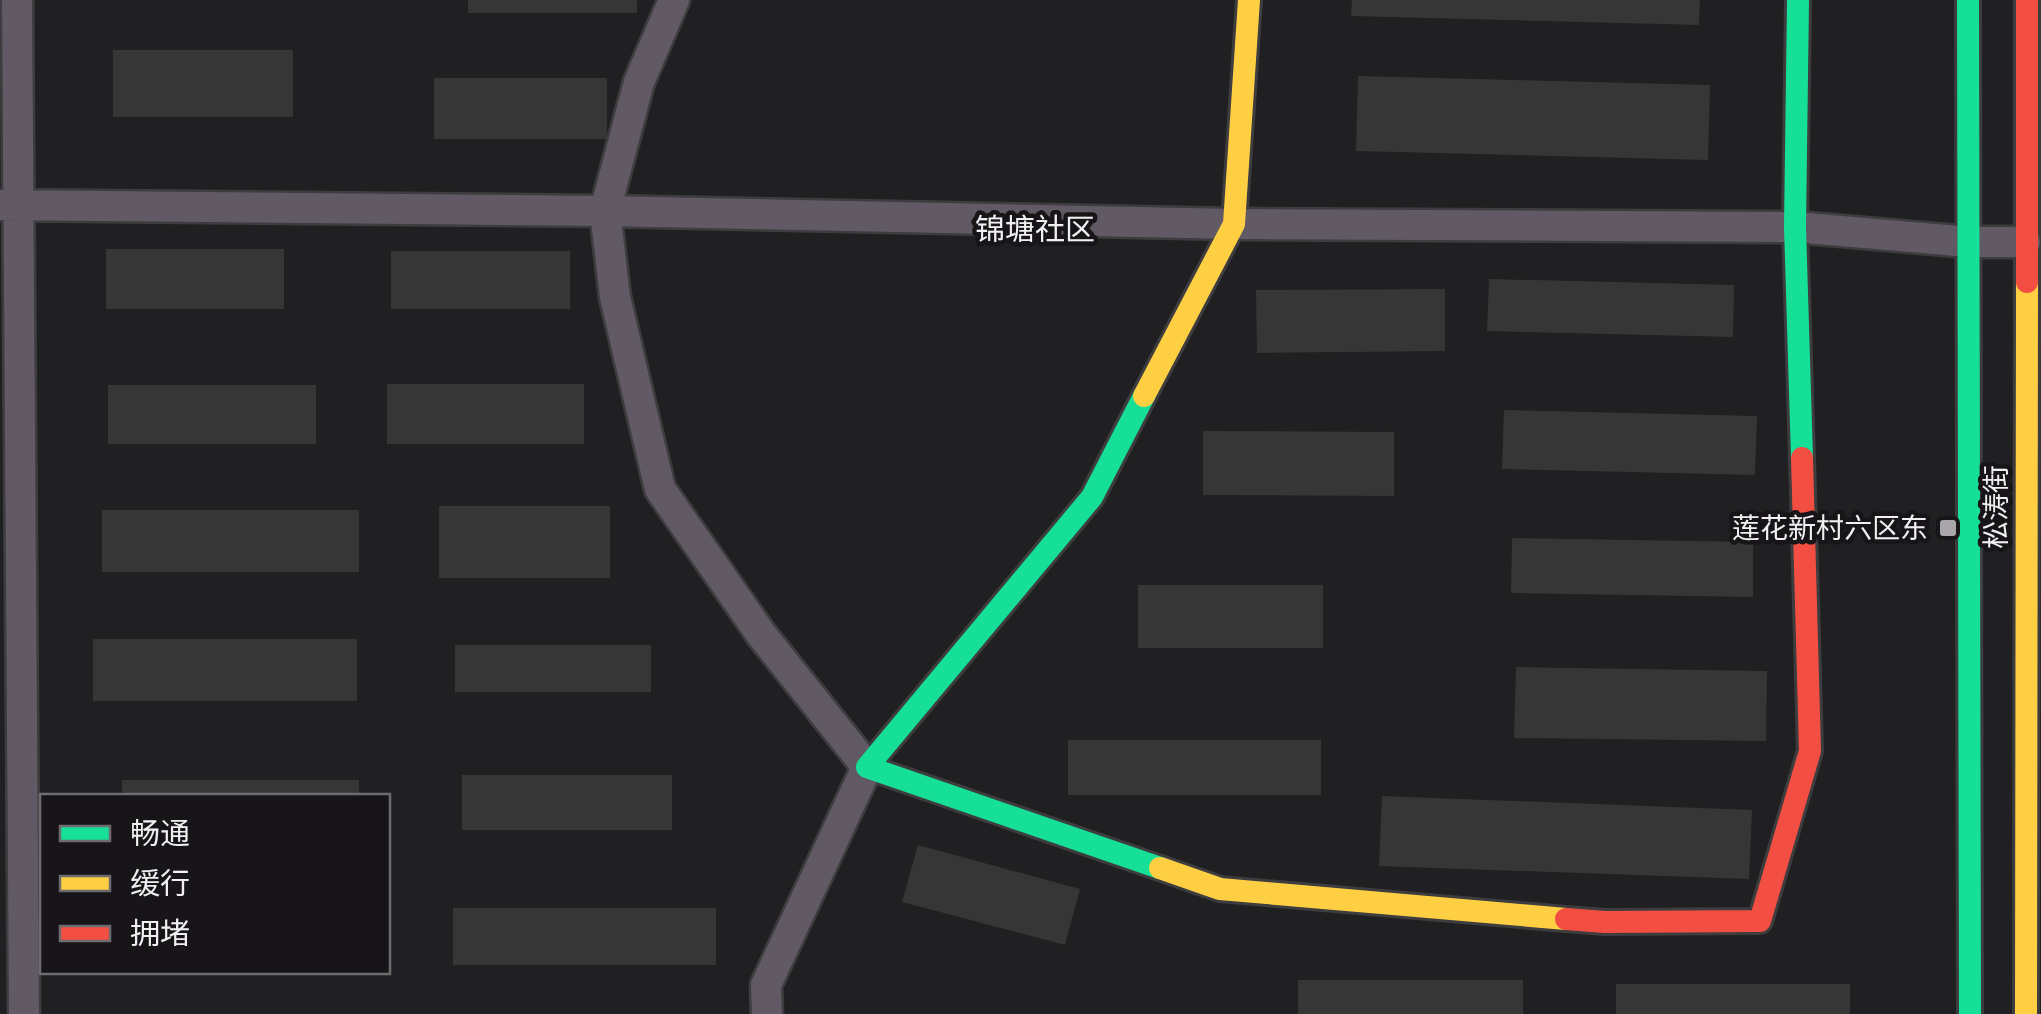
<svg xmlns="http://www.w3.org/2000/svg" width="2041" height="1014" font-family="Inter,'Noto Sans SC',sans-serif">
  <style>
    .building { fill: #373637 }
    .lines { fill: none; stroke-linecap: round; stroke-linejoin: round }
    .street-casing { stroke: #3d3c3e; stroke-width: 35 }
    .fast-casing { stroke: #3d3c3e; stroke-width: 28 }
    .slow-casing { stroke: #3d3c3e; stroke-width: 28 }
    .jam-casing { stroke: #3d3c3e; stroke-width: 28 }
    .street { stroke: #615964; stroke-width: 30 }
    .fast { stroke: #16e098; stroke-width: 22 }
    .slow { stroke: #ffcf43; stroke-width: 22 }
    .jam { stroke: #f24e42; stroke-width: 22 }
    .poi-dot { fill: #a8a6a8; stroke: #171518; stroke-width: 4 }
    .labels { text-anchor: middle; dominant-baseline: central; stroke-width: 9; stroke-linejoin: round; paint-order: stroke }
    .street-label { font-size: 28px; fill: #f1eff1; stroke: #171518 }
    .poi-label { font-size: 28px; fill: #f1eff1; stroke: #171518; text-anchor: end }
    .neighbourhood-label { font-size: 30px; fill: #f1eff1; stroke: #171518 }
  </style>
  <rect width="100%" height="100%" fill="#201f21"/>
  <path class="building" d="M468,0H637V13H468Z
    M1352,0H1700L1699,25L1351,16Z
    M113,50H293V117H113Z
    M1358,76L1710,85L1708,160L1356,151Z
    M434,78H607V139H434Z
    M106,249H284V309H106Z
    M391,251H570V309H391Z
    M1489,279L1734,285L1733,337L1487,331Z
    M1445,289V351L1257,353L1256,290Z
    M387,384H584V444H387Z
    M108,385H316V444H108Z
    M1504,410L1757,416L1755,475L1502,469Z
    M1203,431L1394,432V496L1203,495Z
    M439,506H610V578H439Z
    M102,510H359V572H102Z
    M1512,538L1753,542V597L1511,593Z
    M1138,585H1323V648H1138Z
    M93,639H357V701H93Z
    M455,645H651V692H455Z
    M1516,667L1767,671L1766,741L1514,738Z
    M1068,740H1321V795H1068Z
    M462,775H672V830H462Z
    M122,780H359V796H122Z
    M1382,796L1752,810L1749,879L1379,866Z
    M918,845L1080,889L1065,945L902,902Z
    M453,908H716V965H453Z
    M1298,980H1523V1014H1298Z
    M1616,984H1850V1014H1616Z"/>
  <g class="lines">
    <defs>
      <path id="street" d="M17,0L24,1014
        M674,0L639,82L605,211L615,297L660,489L761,634L867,767L766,985L767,1014
        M0,205L605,211L1234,224L1795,227L1969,242H2025"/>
      <path id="fast" d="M1798,0L1795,227L1802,458
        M1968,0L1970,1014
        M1144,396L1092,497L867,767L1160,868"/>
      <path id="slow" d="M1144,396L1234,224L1249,0
        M1160,868L1220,889L1566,919
        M2026,1014L2027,282"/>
      <path id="jam" d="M2027,282V0
        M1566,919L1605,922L1760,921L1810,751L1802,458"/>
    </defs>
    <use href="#street" class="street-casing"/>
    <use href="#fast" class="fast-casing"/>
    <use href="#slow" class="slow-casing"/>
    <use href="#jam" class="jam-casing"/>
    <use href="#street" class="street"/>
    <use href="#fast" class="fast"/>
    <use href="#slow" class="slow"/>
    <use href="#jam" class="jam"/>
  </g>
  <rect class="poi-dot" x="1938" y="518" width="20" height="20" rx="5"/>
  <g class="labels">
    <g class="street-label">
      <text transform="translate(1996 507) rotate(-90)">松涛街</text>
    </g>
    <g class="poi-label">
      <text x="1928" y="528">莲花新村六区东</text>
    </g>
    <g class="neighbourhood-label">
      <text x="1035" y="229">锦塘社区</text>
    </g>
  </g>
  <rect x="40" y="794" width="350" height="180" fill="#171518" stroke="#6e6c6f" stroke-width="2.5"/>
  <rect x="60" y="826" width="50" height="15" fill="#16e098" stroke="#6e6c6f" stroke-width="2.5"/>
  <text x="130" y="844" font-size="30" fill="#f1eff1">畅通</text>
  <rect x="60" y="876" width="50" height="15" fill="#ffcf43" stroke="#6e6c6f" stroke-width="2.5"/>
  <text x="130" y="894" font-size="30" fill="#f1eff1">缓行</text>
  <rect x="60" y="926" width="50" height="15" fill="#f24e42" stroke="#6e6c6f" stroke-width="2.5"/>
  <text x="130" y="944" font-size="30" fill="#f1eff1">拥堵</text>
</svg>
